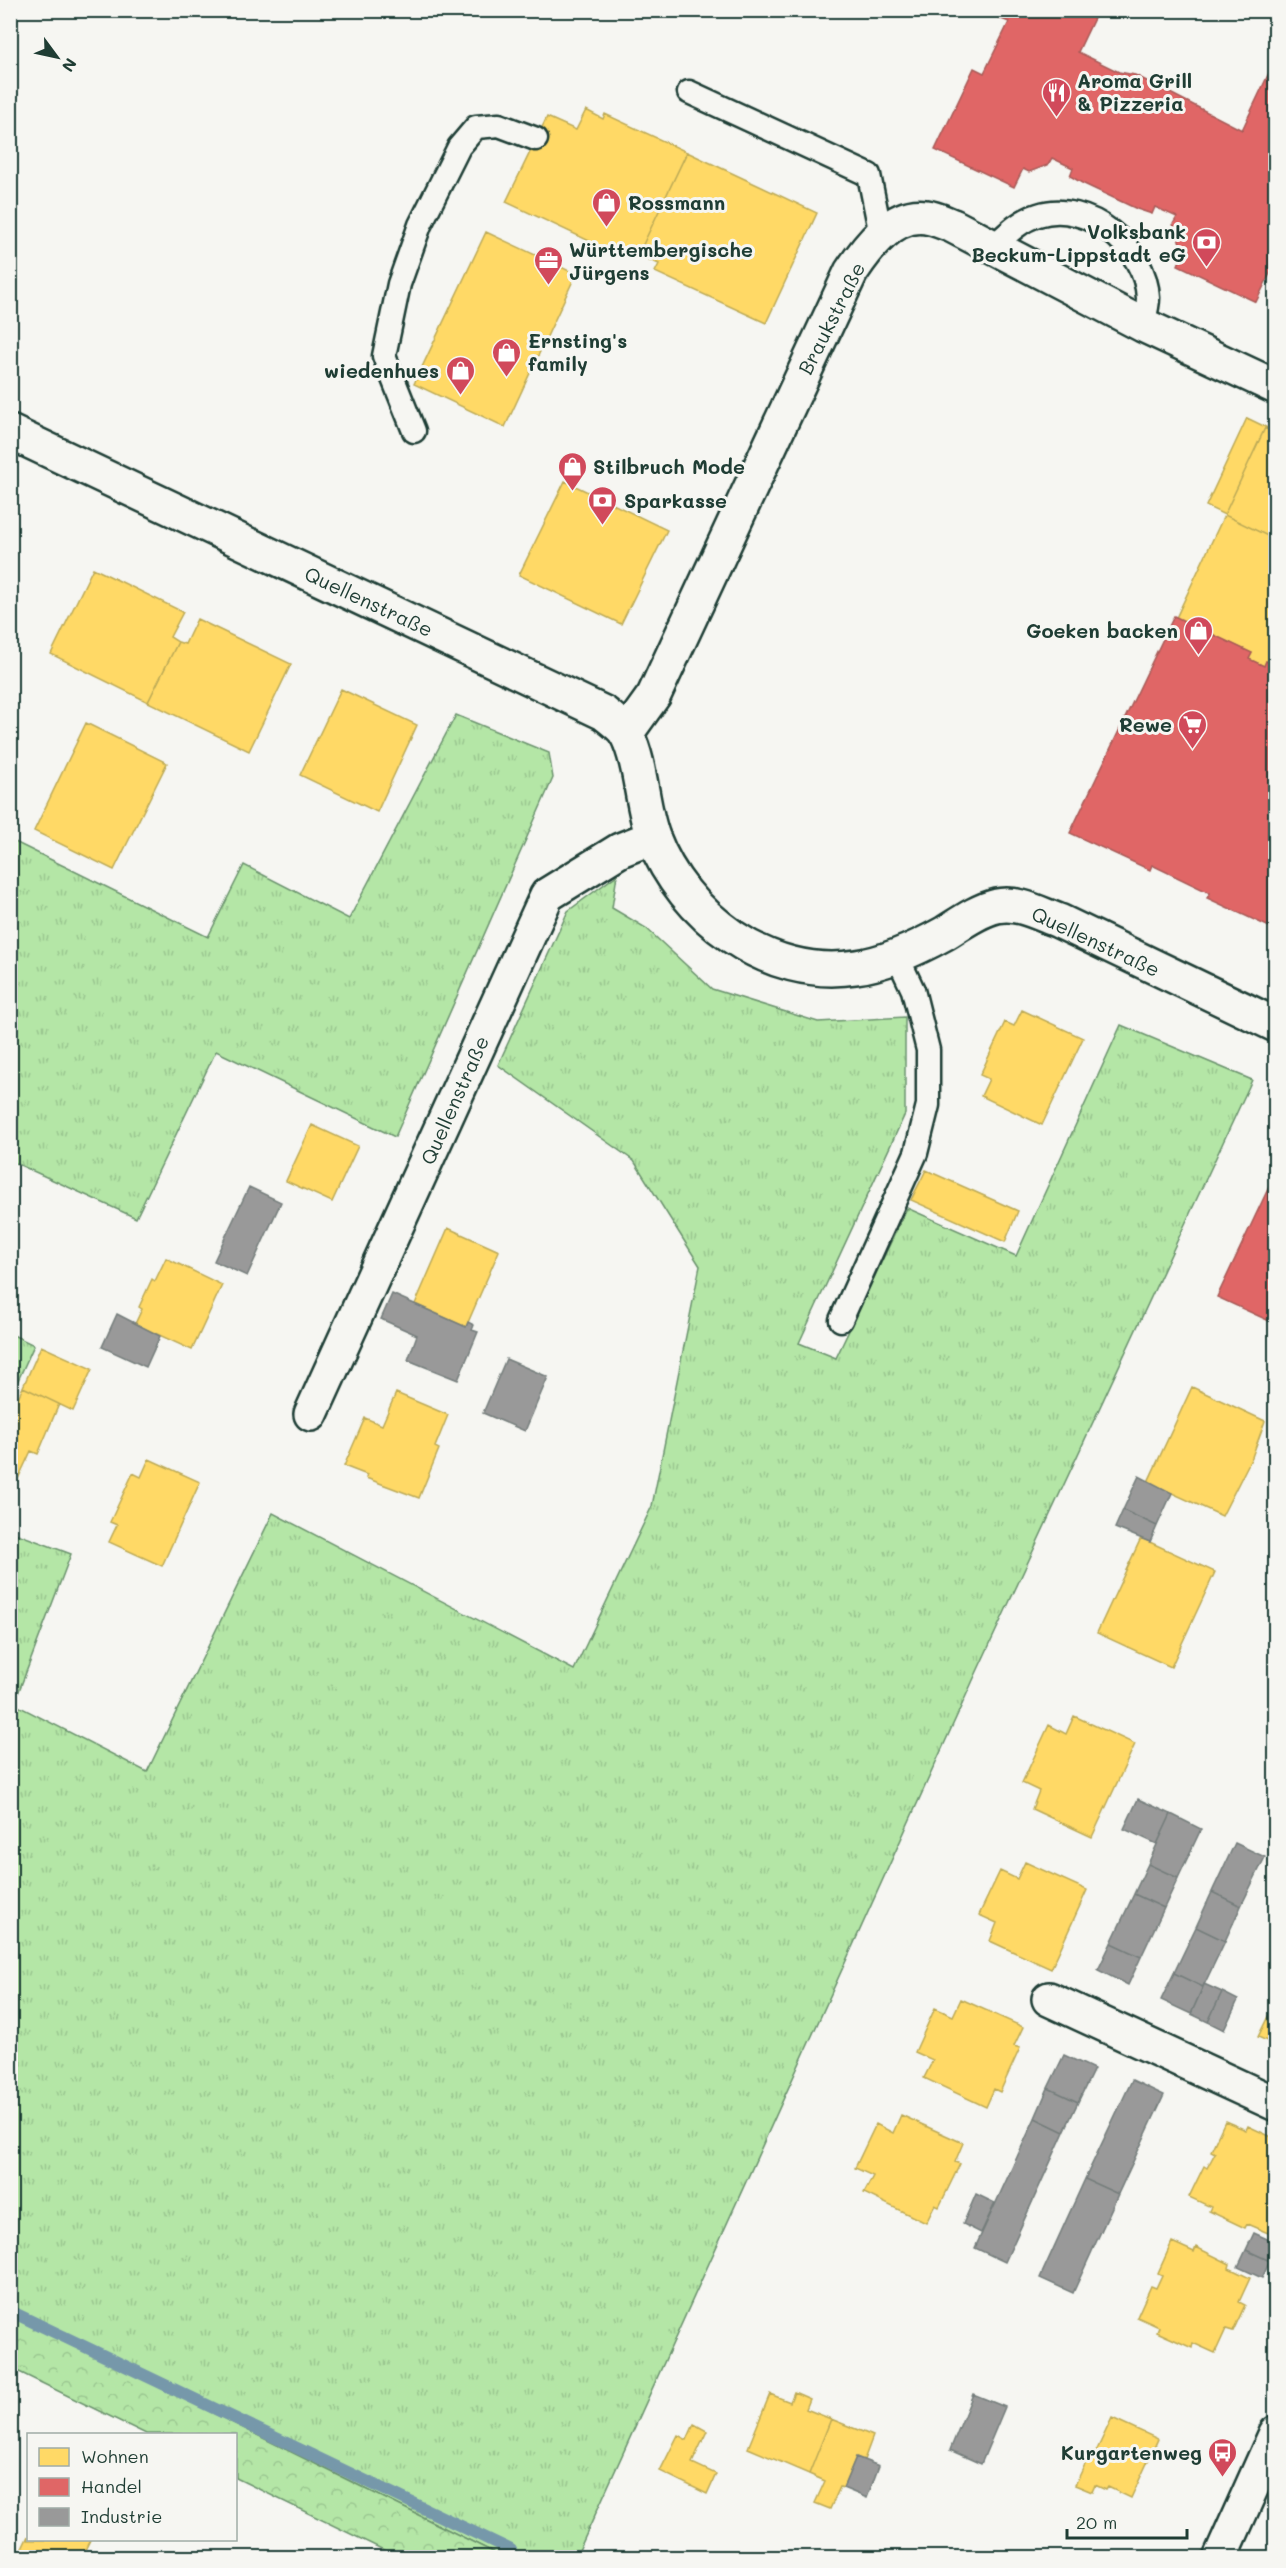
<svg xmlns="http://www.w3.org/2000/svg" width="1286" height="2568" font-family="Mali,sans-serif">
  <style>
    .grass { fill: url(#grass-tufts); stroke: #6a926d; stroke-width: 1.5 }
    .forest { fill: url(#forest-crowns); stroke: #6a926d; stroke-width: 1.5 }
    .homes { fill: #ffd966; stroke: #bcaa57; stroke-width: 1.5 }
    .shops { fill: #e06666; stroke: #a65a57; stroke-width: 1.5 }
    .industry { fill: #999; stroke: #747d7b; stroke-width: 1.5 }
    .lines { fill: none; stroke-linecap: round; stroke-linejoin: round }
    .stream { stroke: #7698aa; stroke-width: 12 }
    .service-casing { stroke: #1f3d34; stroke-width: 27 }
    .minor-casing { stroke: #1f3d34; stroke-width: 38 }
    .service { stroke: #f6f6f2; stroke-width: 22 }
    .minor { stroke: #f6f6f2; stroke-width: 33 }
    .labels { text-anchor: middle; dominant-baseline: central; stroke-width: 6; stroke-linejoin: round; paint-order: stroke }
    .poi-label { font-size: 20px; font-weight: bold; fill: #1f3d34; stroke: #f6f6f2; text-anchor: start }
    .street-label { font-size: 20px; fill: #1f3d34; stroke: #f6f6f2 }
  </style>
  <defs>
    <pattern id="grass-tufts" width="24" height="20" patternUnits="userSpaceOnUse" patternTransform="scale(1.5)"><rect width="24" height="20" fill="#b4e6a6"/><path d="M3 7l-1-3M5 7V3M7 7l1-3M15 17l-1-3M17 17v-4M19 17l1-3" fill="none" stroke="#9ac690"/></pattern>
    <pattern id="forest-crowns" width="20" height="18" patternUnits="userSpaceOnUse" patternTransform="scale(1.5)"><rect width="20" height="18" fill="#b4e6a6"/><path d="M2 6a3 3 0 1 1 6 0M12 15a3 3 0 1 1 6 0" fill="none" stroke="#9ac690"/></pattern>
  </defs>
  <rect width="100%" height="100%" fill="#f6f6f2"/>
  <filter id="ink" filterUnits="userSpaceOnUse"><feTurbulence type="fractalNoise" baseFrequency=".0167" numOctaves="2"/><feDisplacementMap in="SourceGraphic" scale="12" xChannelSelector="R" yChannelSelector="G"/><feConvolveMatrix kernelMatrix="1 2 1 2 8 2 1 2 1" color-interpolation-filters="sRGB"/></filter>
  <g filter="url(#ink)">
    <path class="grass" d="M456,715L549,753L553,778L395,1137L216,1051L136,1218L11,1161V840L208,937L244,865L349,919Z
      M617,875L612,908L646,928L712,989L818,1022L905,1017V1114L799,1343L836,1358L907,1208L1016,1256L1121,1025L1252,1080L974,1678L576,2557H503L11,2313L10,1531L71,1554L14,1704L147,1772L273,1513L574,1670L652,1506L700,1266L634,1161L498,1065L568,911Z
      M11,1334L34,1345L11,1396Z"/>
    <path class="forest" d="M11,2313L503,2557H398L236,2478V2434H146L11,2368Z"/>
    <path class="homes" d="M586,110L603,119L605,114L687,152L638,255L620,246L617,254L506,202L547,117L576,130Z
      M687,152L817,213L766,323L655,272L659,264L638,255Z
      M486,232L576,274L505,427L414,384Z
      M1247,418L1276,432V540L1206,506Z
      M1265,428L1276,433V665L1266,661L1264,666L1249,659L1252,653L1176,618Z
      M565,481L667,530L621,624L519,575Z
      M93,568L183,612L170,637L178,642L148,702L51,654Z
      M197,619L291,664L249,751L148,702L178,642L185,644Z
      M341,689L417,725L377,812L300,775Z
      M86,723L167,763L114,870L34,831Z
      M1022,1010L1083,1038L1042,1125L981,1096L989,1079L980,1075L1005,1022L1014,1026Z
      M312,1125L358,1146L332,1202L286,1181Z
      M926,1170L1018,1211L1005,1242L911,1200Z
      M448,1228L499,1251L466,1327L415,1304Z
      M166,1258L222,1285L192,1350L135,1324L142,1309L139,1307L152,1279L155,1281Z
      M41,1346L92,1369L73,1411L23,1387Z
      M23,1387L59,1404L38,1454L31,1451L10,1496V1415Z
      M1192,1387L1265,1421L1252,1457L1222,1516L1148,1482Z
      M396,1393L448,1415L435,1447L439,1449L419,1498L366,1478L367,1475L344,1466L365,1418L382,1425Z
      M149,1459L200,1482L162,1566L109,1542L117,1525L110,1522L133,1473L141,1477Z
      M1141,1538L1215,1572L1171,1667L1097,1633Z
      M1074,1716L1135,1744L1092,1837L1032,1809L1039,1791L1022,1783L1049,1725L1066,1734Z
      M1025,1862L1087,1890L1051,1969L990,1941L997,1923L979,1915L1000,1871L1017,1879Z
      M961,1999L1023,2027L1014,2046L1020,2048L1000,2092L994,2089L986,2107L924,2078L933,2060L915,2052L935,2008L953,2016Z
      M1276,2000V2045L1258,2037Z
      M901,2115L963,2143L955,2162L960,2164L939,2207L935,2205L926,2223L864,2193L873,2176L855,2168L876,2124L893,2133Z
      M1225,2121L1246,2130L1248,2126L1276,2139V2217L1268,2233L1247,2224L1245,2228L1209,2211L1211,2207L1189,2197L1204,2166L1207,2168L1215,2153L1211,2151Z
      M1172,2242L1194,2252L1196,2247L1230,2264L1229,2268L1250,2278L1239,2302L1245,2305L1233,2331L1226,2329L1215,2353L1193,2343L1192,2348L1157,2332L1159,2327L1137,2317L1151,2286L1156,2288L1162,2275L1158,2273Z
      M794,2392L810,2399L806,2409L831,2419L809,2474L748,2448L770,2394L790,2402Z
      M1112,2418L1158,2439L1131,2498L1108,2487L1106,2490L1095,2485L1092,2492L1075,2485L1091,2452L1095,2454Z
      M831,2419L873,2436L864,2460L856,2457L843,2488L840,2487L830,2509L815,2503L825,2481L809,2474Z
      M694,2424L707,2431L692,2463L716,2474L707,2494L660,2471L678,2435L687,2440Z
      M28,2536V2540H90L81,2558H29L20,2553Z"/>
    <path class="shops" d="M1003,10H1098L1078,52L1119,72L1135,75L1242,130L1276,58V261L1256,302L1178,265L1186,246L1180,243L1173,224L1177,217L1155,207L1152,214L1137,209L1082,183L1070,176L1073,168L1052,158L1048,165L1029,172L1023,169L1014,187L935,150L974,68L984,73L1009,22L999,18Z
      M1174,616L1252,653L1249,659L1264,666L1266,661L1276,665V930L1207,898L1210,893L1152,865L1150,870L1070,833Z
      M1276,1172V1324L1217,1297Z"/>
    <path class="industry" d="M249,1187L281,1202L247,1276L214,1261Z
      M392,1294L466,1327L468,1322L474,1325L472,1330L478,1332L458,1380L408,1360L417,1335L381,1319Z
      M117,1314L160,1336L146,1367L102,1347Z
      M506,1359L548,1377L525,1431L483,1413Z
      M1139,1476L1172,1493L1157,1526L1123,1510Z
      M1123,1510L1157,1526L1150,1542L1115,1528Z
      M1138,1799L1171,1814L1157,1844L1124,1829Z
      M1171,1814L1201,1829L1178,1878L1148,1864Z
      M1235,1843L1265,1857L1241,1906L1212,1892Z
      M1148,1864L1178,1878L1164,1908L1134,1894Z
      M1212,1892L1241,1906L1225,1941L1196,1927Z
      M1134,1894L1164,1908L1141,1957L1111,1943Z
      M1196,1927L1225,1941L1203,1987L1174,1973Z
      M1111,1943L1141,1957L1128,1985L1098,1970Z
      M1174,1973L1203,1987L1191,2014L1161,2000Z
      M1204,1984L1222,1992L1208,2022L1191,2014Z
      M1222,1992L1238,2000L1224,2030L1208,2022Z
      M1064,2055L1094,2069L1078,2102L1048,2088Z
      M1132,2080L1164,2095L1118,2194L1085,2179Z
      M1048,2088L1078,2102L1064,2132L1035,2118Z
      M1035,2118L1064,2132L1005,2262L975,2248Z
      M1085,2179L1118,2194L1073,2293L1040,2278Z
      M976,2194L995,2203L981,2233L963,2224Z
      M1254,2233L1276,2243V2251L1270,2261L1246,2250Z
      M1246,2250L1270,2261L1262,2278L1238,2267Z
      M973,2394L1005,2407L981,2464L950,2450Z
      M856,2457L879,2466L867,2498L843,2488Z"/>
    <g class="lines">
      <path class="stream" d="M10,2311L511,2550"/>
      <defs>
        <path id="service" d="M689,92L869,175L881,235
          M993,247C1007,234 1019,221 1038,215C1087,199 1146,247 1148,298C1148,306 1145,317 1143,325
          M414,431L384,356L399,284L420,225L459,147L476,127L499,125L536,139
          M841,1320L916,1153L928,1105V1050L913,990L897,956"/>
        <path id="minor" d="M10,432L604,713C611,719 623,727 627,735C642,766 641,805 653,837C683,916 768,981 856,967C887,963 918,948 945,933C961,923 979,910 997,906C1017,901 1040,914 1059,921L1276,1025
          M626,734L654,695L851,272C867,248 893,212 926,217C935,218 945,223 953,226L1143,325L1276,387
          M311,1414L547,895L620,850L653,837
          M1049,1999L1276,2104
          M1220,2558L1276,2433"/>
      </defs>
      <use href="#service" class="service-casing"/>
      <use href="#minor" class="minor-casing"/>
      <use href="#service" class="service"/>
      <use href="#minor" class="minor"/>
    </g>
  </g>
  <defs>
    <symbol id="restaurant-pin" viewBox="-11 -11 22 30"><path d="M0 17L-7.5 6A9.5 9.5 0 1 1 7.5 6Z" fill="#d1495b" stroke="#f6f6f2"/><path d="M-5-6h1v4h1v-4h1v4h1v-4h1v5L-1.5 .5V6h-2V.5L-5-1ZM5-6V6H3V1.5H1.5Q1.5-4 5-6Z" fill="#fff"/></symbol>
    <symbol id="shop-pin" viewBox="-11 -11 22 30"><path d="M0 17L-7.5 6A9.5 9.5 0 1 1 7.5 6Z" fill="#d1495b" stroke="#f6f6f2"/><path d="M-5-2.5h2.3a2.7 3.5 0 0 1 5.4 0H5L5.5 6h-11ZM-1.5-2.5h3a1.5 2.3 0 0 0-3 0Z" fill="#fff"/></symbol>
    <symbol id="bank-pin" viewBox="-11 -11 22 30"><path d="M0 17L-7.5 6A9.5 9.5 0 1 1 7.5 6Z" fill="#d1495b" stroke="#f6f6f2"/><path d="M-6-4H6V4H-6ZM0-2.3a2.3 2.3 0 1 0 0 4.6a2.3 2.3 0 1 0 0-4.6Z" fill="#fff"/></symbol>
    <symbol id="office-pin" viewBox="-11 -11 22 30"><path d="M0 17L-7.5 6A9.5 9.5 0 1 1 7.5 6Z" fill="#d1495b" stroke="#f6f6f2"/><path d="M-6-3h4V-5.5h4V-3h4V5H-6ZM-1-4.5V-3h2v-1.5ZM-6 0V1H6V0Z" fill="#fff"/></symbol>
    <symbol id="supermarket-pin" viewBox="-11 -11 22 30"><path d="M0 17L-7.5 6A9.5 9.5 0 1 1 7.5 6Z" fill="#d1495b" stroke="#f6f6f2"/><path d="M-6-5.5h2.5l.6 2H6L4.5 2H-2.5L-4.4-4H-6ZM-1.5 3.2a1.3 1.3 0 1 0 .1 0ZM3 3.2a1.3 1.3 0 1 0 .1 0Z" fill="#fff"/></symbol>
    <symbol id="bus-pin" viewBox="-11 -11 22 30"><path d="M0 17L-7.5 6A9.5 9.5 0 1 1 7.5 6Z" fill="#d1495b" stroke="#f6f6f2"/><path d="M-5-6H5V4H4V6H2V4H-2V6H-4V4H-5ZM-3.5-4V0h7V-4ZM-3.5 1.2v1.5H-2V1.2ZM2 1.2v1.5H3.5V1.2Z" fill="#fff"/></symbol>
  </defs>
  <g fill-rule="evenodd">
    <use href="#restaurant-pin" x="1040" y="76" width="33" height="45"/>
    <use href="#shop-pin" x="590" y="186" width="33" height="45"/>
    <use href="#bank-pin" x="1190" y="226" width="33" height="45"/>
    <use href="#office-pin" x="532" y="244" width="33" height="45"/>
    <use href="#shop-pin" x="490" y="336" width="33" height="45"/>
    <use href="#shop-pin" x="444" y="354" width="33" height="45"/>
    <use href="#shop-pin" x="556" y="450" width="33" height="45"/>
    <use href="#bank-pin" x="586" y="484" width="33" height="45"/>
    <use href="#shop-pin" x="1182" y="614" width="33" height="45"/>
    <use href="#supermarket-pin" x="1176" y="708" width="33" height="45"/>
    <use href="#bus-pin" x="1206" y="2436" width="33" height="45"/>
  </g>
  <g class="labels">
    <g class="poi-label">
      <text x="1077" y="80">Aroma Grill<tspan x="1077" dy="23">&amp; Pizzeria</tspan></text>
      <text x="628" y="202">Rossmann</text>
      <text x="1186" y="231" text-anchor="end">Volksbank<tspan x="1186" dy="23">Beckum-Lippstadt eG</tspan></text>
      <text x="569" y="249">Württembergische<tspan x="569" dy="23">Jürgens</tspan></text>
      <text x="528" y="340">Ernsting's<tspan x="528" dy="23">family</tspan></text>
      <text x="439" y="370" text-anchor="end">wiedenhues</text>
      <text x="593" y="466">Stilbruch Mode</text>
      <text x="624" y="500">Sparkasse</text>
      <text x="1178" y="630" text-anchor="end">Goeken backen</text>
      <text x="1172" y="724" text-anchor="end">Rewe</text>
      <text x="1202" y="2452" text-anchor="end">Kurgartenweg</text>
    </g>
    <g class="street-label">
      <text transform="translate(831 318) rotate(-63)">Braukstraße</text>
      <text transform="translate(369 601) rotate(25)">Quellenstraße</text>
      <text transform="translate(1096 941) rotate(25)">Quellenstraße</text>
      <text transform="translate(454 1100) rotate(-66)">Quellenstraße</text>
    </g>
  </g>
  <rect width="1286" height="2568" fill="none" stroke="#f6f6f2" stroke-width="36"/>
  <rect x="18" y="18" width="1250" height="2532" fill="none" stroke="#1f3d34" stroke-width="2" filter="url(#ink)"/>
  <rect x="27" y="2433" width="210" height="108" fill="#f6f6f2" stroke="#a0aca6" stroke-width="1.5"/>
  <rect x="39" y="2448" width="30" height="18" fill="#ffd966" stroke="#a0aca6" stroke-width="1.5"/>
  <text x="81" y="2463" font-size="18" fill="#1f3d34">Wohnen</text>
  <rect x="39" y="2478" width="30" height="18" fill="#e06666" stroke="#a0aca6" stroke-width="1.5"/>
  <text x="81" y="2493" font-size="18" fill="#1f3d34">Handel</text>
  <rect x="39" y="2508" width="30" height="18" fill="#999999" stroke="#a0aca6" stroke-width="1.5"/>
  <text x="81" y="2523" font-size="18" fill="#1f3d34">Industrie</text>
  <g transform="translate(57 57) rotate(123)" stroke="#f6f6f2" stroke-width="4.5" paint-order="stroke">
  <path d="M0-4.5L10 22L0 15L-10 22Z" fill="#1f3d34"/>
  <text y="-9" font-size="16" font-weight="bold" text-anchor="middle" fill="#1f3d34">N</text>
  </g>
  <path d="M1067 2529v9h120v-9" fill="none" stroke="#1f3d34" stroke-width="3"/>
  <text x="1076" y="2529" font-size="18" fill="#1f3d34" stroke="#f6f6f2" stroke-width="4.5" paint-order="stroke">20 m</text>
</svg>
